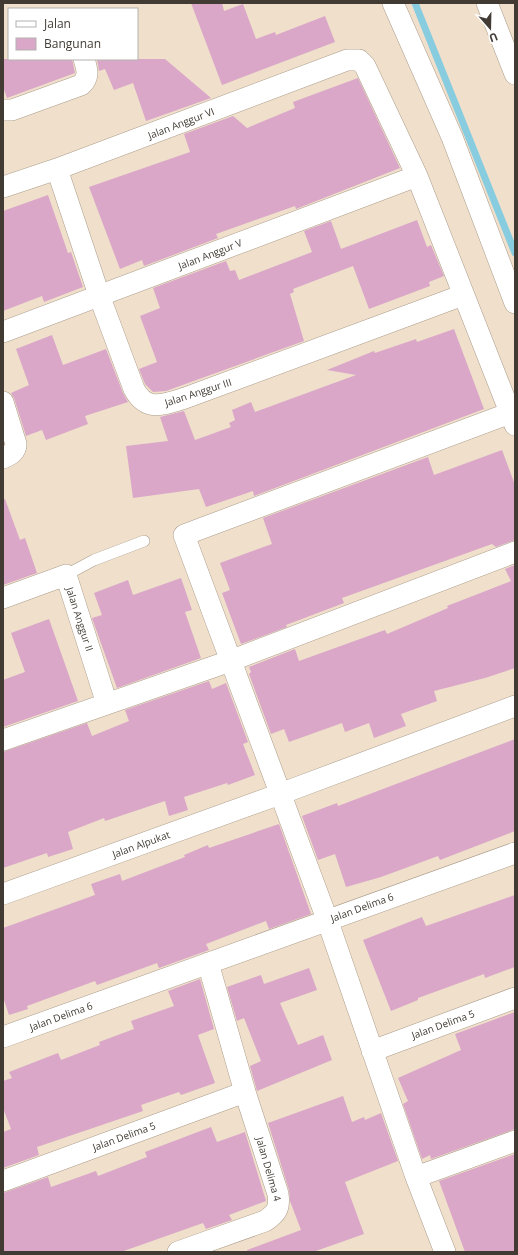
<svg xmlns="http://www.w3.org/2000/svg" width="518" height="1255" font-family="'Open Sans',sans-serif">
  <style>
    .lines { fill: none; stroke-linecap: round; stroke-linejoin: round }
    .stream { stroke: #87cddf; stroke-width: 7 }
    .building { fill: #daa7c8 }
    .lane-casing { stroke: #ac9d8b; stroke-width: 12 }
    .street-casing { stroke: #ac9d8b; stroke-width: 22 }
    .lane { stroke: #fff; stroke-width: 11 }
    .street { stroke: #fff; stroke-width: 21 }
    .labels { text-anchor: middle; dominant-baseline: central; stroke-width: 4; stroke-linejoin: round; paint-order: stroke }
    .street-label { font-size: 10px; fill: #413b33; stroke: #fff }
  </style>
  <rect width="100%" height="100%" fill="#efdfcb"/>
  <g class="lines">
    <path class="stream" d="M415,3L515,253"/>
  </g>
  <path class="building" d="M191,3H222L224,11L243,4L256,39L275,32L276,35L325,16L335,42L222,85Z
    M3,59H72L75,73L7,98L3,87Z
    M97,59H165L211,98L146,121L133,83L114,90L105,69L99,71Z
    M358,78L400,168L296,209L295,206L216,234L218,238L144,266L142,260L120,269L89,187L190,152L184,134L233,116L247,128L295,108L293,102Z
    M48,195L68,253L71,252L83,287L44,302L42,296L3,311V211Z
    M417,220L427,247L431,245L444,276L429,282L430,286L369,309L353,266L293,289L294,292L290,294L304,341L166,391L153,392L145,384L139,369L157,362L140,316L160,308L153,288L226,261L230,271L235,270L239,280L286,262L312,252L304,231L331,221L341,249Z
    M454,329L484,409L254,496L253,491L206,507L199,489L133,498L126,446L168,441L160,417L184,411L195,440L231,427L229,423L235,420L232,410L251,402L255,412L356,375L327,370L374,351L375,353L416,339L417,342Z
    M52,335L63,365L106,349L123,393L128,402L85,416L88,424L46,440L42,430L26,436L14,398L11,393L29,385L16,349Z
    M502,450L515,485V540L496,547L492,544L342,598L344,603L286,625L287,627L241,644L222,593L230,590L220,563L272,544L263,518L428,457L434,475Z
    M3,499H5L20,540L25,538L37,573L3,585Z
    M515,565V668L485,678L434,691L437,701L401,714L406,726L374,738L369,723L345,732L342,723L289,742L284,729L271,734L249,674L251,672L249,667L295,649L299,661L385,630L387,634L448,608L447,606L511,581L505,569Z
    M181,578L192,610L185,612L201,658L117,688L92,618L102,615L94,593L128,580L133,595Z
    M49,619L78,701L3,727V680L25,672L11,633Z
    M209,681L212,689L226,683L248,742L243,744L255,775L228,785L227,783L184,797L188,810L169,816L165,801L105,821L104,818L68,832L73,849L48,857L47,853L3,868V752L87,723L92,736L129,721L125,710Z
    M515,739V831L440,860L438,856L381,877L346,887L335,854L318,860L302,816L337,803L338,806Z
    M279,824L311,914L269,929L266,921L206,944L209,950L159,968L157,963L97,985L95,981L27,1006L28,1009L9,1015L3,997V928L95,895L91,884L120,874L122,881L185,857L184,855L208,845L209,848Z
    M515,895V967L485,978L484,974L418,998V1000L391,1011L363,940L422,917L426,926Z
    M309,968L317,990L280,1003L298,1045L323,1035L332,1060L257,1091L250,1066L261,1061L244,1018L237,1021L227,987L261,975L264,984Z
    M200,979L214,1029L198,1035L215,1083L181,1095L179,1092L141,1105L143,1111L37,1147L39,1155L3,1168V1132L11,1129L3,1108V1081L12,1078L9,1072L58,1053L61,1060L100,1045L99,1042L134,1029L131,1021L174,1006L168,991Z
    M515,1012V1129L431,1159L430,1155L422,1159L403,1104L408,1101L398,1078L461,1050L455,1034Z
    M343,1096L352,1122L364,1117L365,1120L381,1113L398,1161L345,1182L364,1234L313,1252H248L247,1250L301,1230L290,1201L289,1190L268,1123Z
    M211,1127L217,1142L245,1132L266,1201L229,1215L232,1220L206,1229L203,1223L121,1252H3V1193L48,1177L51,1187L96,1171L98,1176L147,1157L145,1152Z
    M515,1154V1252H465L439,1181Z"/>
  <g class="lines">
    <defs>
      <path id="lane" d="M66,575L94,560L144,541"/>
      <path id="street" d="M393,3L452,137L515,303
        M487,3L515,74
        M3,110H12L81,85C90,77 87,69 84,59
        M57,169L99,295L134,389C146,412 163,405 185,398L463,295
        M3,187L57,169L347,60H359L365,66L417,176L515,425
        M3,332L417,176
        M3,402L16,444C16,452 10,455 3,458
        M3,598L66,575L107,704
        M3,740L230,661L515,552
        M3,894L280,794L515,706
        M3,1037L515,853
        M372,1051L515,998
        M416,1177L515,1141
        M3,1181L245,1092
        M178,1252L265,1221C277,1213 280,1208 278,1194L245,1092L208,963
        M445,1252L416,1177L327,919L184,535L510,413"/>
    </defs>
    <use href="#lane" class="lane-casing"/>
    <use href="#street" class="street-casing"/>
    <use href="#lane" class="lane"/>
    <use href="#street" class="street"/>
  </g>
  <g class="labels">
    <g class="street-label">
      <text transform="translate(181 123) rotate(-21)">Jalan Anggur VI</text>
      <text transform="translate(210 254) rotate(-21)">Jalan Anggur V</text>
      <text transform="translate(198 392) rotate(-18)">Jalan Anggur III</text>
      <text transform="translate(80 619) rotate(72)">Jalan Anggur II</text>
      <text transform="translate(141 844) rotate(-20)">Jalan Alpukat</text>
      <text transform="translate(362 907) rotate(-20)">Jalan Delima 6</text>
      <text transform="translate(61 1016) rotate(-20)">Jalan Delima 6</text>
      <text transform="translate(443 1024) rotate(-20)">Jalan Delima 5</text>
      <text transform="translate(124 1136) rotate(-20)">Jalan Delima 5</text>
      <text transform="translate(269 1169) rotate(74)">Jalan Delima 4</text>
    </g>
  </g>
  <rect width="518" height="1255" fill="none" stroke="#413b33" stroke-width="8"/>
  <rect x="8" y="8" width="130" height="52" fill="#ffffff" stroke="#b3b1ad"/>
  <rect x="16" y="21" width="20" height="6" fill="#ffffff" stroke="#b3b1ad"/>
  <text x="44" y="28" font-size="12" fill="#413b33">Jalan</text>
  <rect x="16" y="38" width="20" height="12" fill="#daa7c8" stroke="#b3b1ad"/>
  <text x="44" y="48" font-size="12" fill="#413b33">Bangunan</text>
  <g transform="translate(490 28) rotate(160)" stroke="#ffffff" stroke-width="3" paint-order="stroke">
  <path d="M0-3L7 15L0 10L-7 15Z" fill="#413b33"/>
  <text y="-6" font-size="11" font-weight="bold" text-anchor="middle" fill="#413b33">U</text>
  </g>
</svg>
